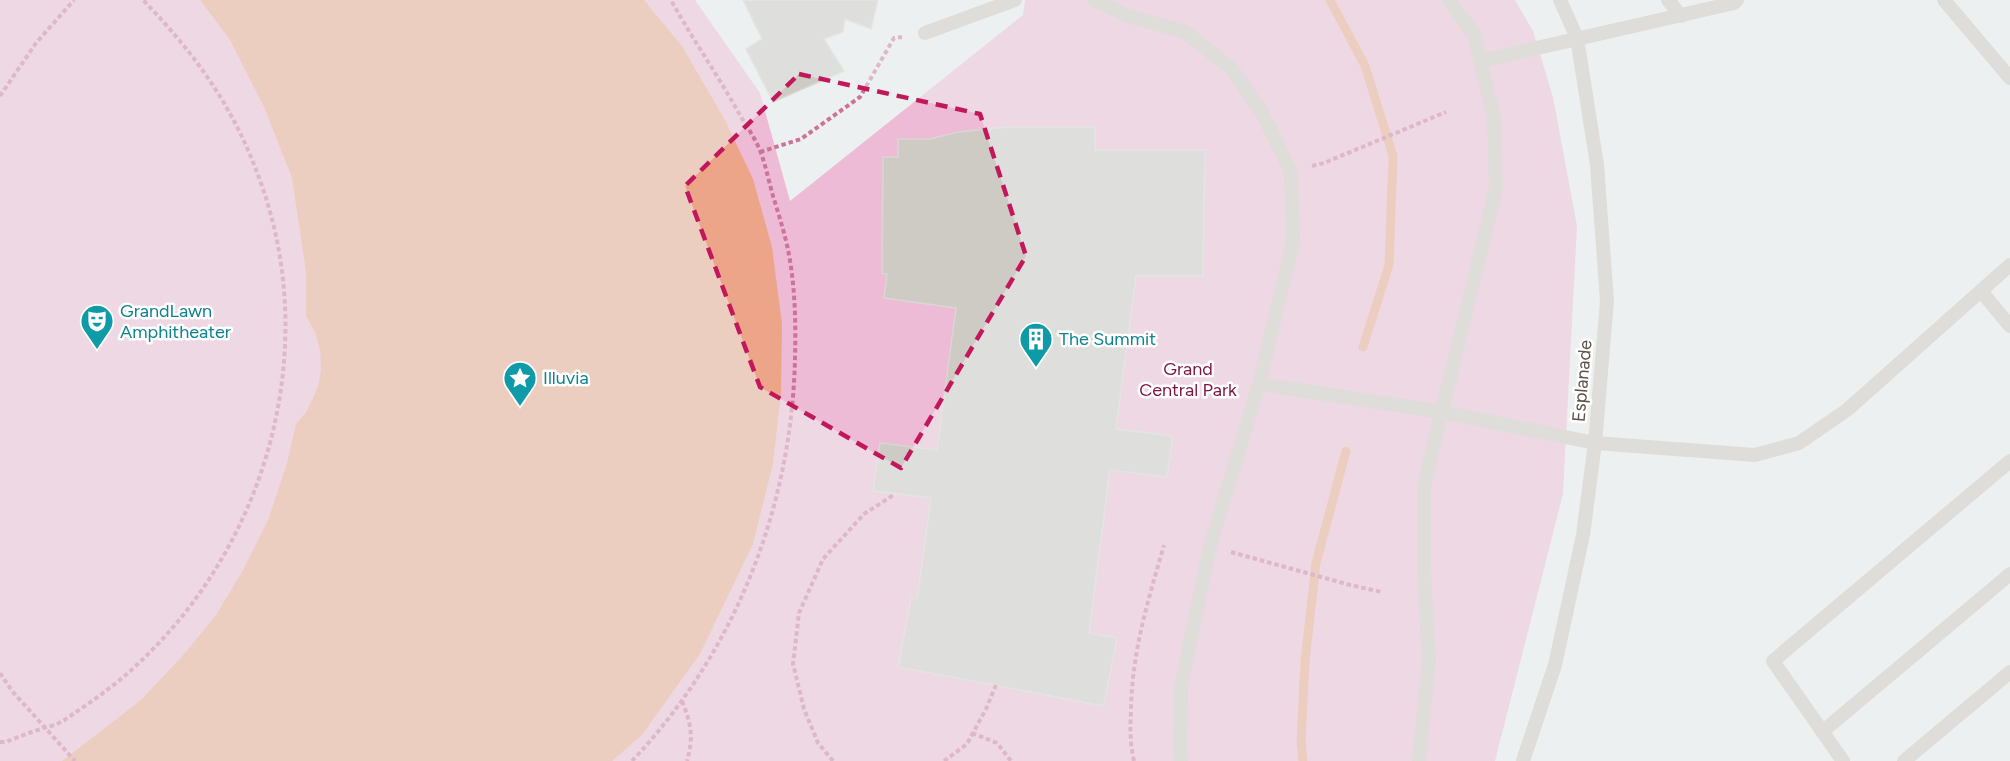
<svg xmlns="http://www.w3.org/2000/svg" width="2010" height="761" font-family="Figtree,sans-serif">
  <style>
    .green { fill: #eebbd6 }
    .water { fill: #eca588 }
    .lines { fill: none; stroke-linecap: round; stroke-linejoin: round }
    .stream { stroke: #eca588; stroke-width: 9 }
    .building { fill: #cdcbc4; stroke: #d9d7d1; stroke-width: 1.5 }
    .path { stroke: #cc7397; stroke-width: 4; stroke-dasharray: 4.5 3; stroke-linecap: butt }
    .service { stroke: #cdc5bc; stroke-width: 14 }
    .marked { fill: none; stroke: #c2185b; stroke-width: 4.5; stroke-dasharray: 12 8; stroke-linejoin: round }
    .labels { text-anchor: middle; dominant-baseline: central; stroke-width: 5; stroke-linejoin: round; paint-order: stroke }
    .culture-label { font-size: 18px; fill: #0d838f; stroke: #fff; text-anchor: start }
    .park-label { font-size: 18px; fill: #7c1641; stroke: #fff }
    .street-label { font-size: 18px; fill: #5b5146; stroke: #fff }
  </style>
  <rect width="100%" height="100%" fill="#edf0f0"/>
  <path class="green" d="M0,0H695L760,93L790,201L1023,15L1025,0H1515L1533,31L1553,97L1577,226L1563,494L1495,761H0Z"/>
  <path class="water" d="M200,0H644L682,46L725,120L753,179L772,247L782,324L781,393L773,464L753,544L700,654L642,735L612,761H62L141,700L185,653L216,615L243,570L268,520L287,463L296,424L306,412L313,398L319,383L321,368L320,350L315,332L306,316V272L292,178L264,107L230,40Z"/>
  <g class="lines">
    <path class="stream" d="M1330,0L1365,66L1393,156L1389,265L1363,347
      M1303,761L1301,742L1305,661L1316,563L1346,451"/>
  </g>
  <path class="building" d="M743,0H878L871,29L845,19L843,32L824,39L844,71L773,102L746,49L762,39Z
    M1006,127H1095V150H1205L1203,276H1136L1116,429L1173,436L1167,477L1110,470L1089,633L1117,638L1104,706L898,667L911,598L917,599L931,498L873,491L880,443L937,450L956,308L884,298L887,274H882L883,157H898V139H930L958,132Z"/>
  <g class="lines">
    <path class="path" d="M0,96L36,43L74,0
      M760,152L801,139L860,97L894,38L902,37
      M1312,166L1324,163L1446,112
      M1231,552L1350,585L1382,592
      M0,673L12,691L75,761
      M682,701C691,724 694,736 687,761
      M972,733L997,743L1011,761
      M0,742H6C18,737 31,732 44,728C48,726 53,726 57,724C64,721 70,716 76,712C100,696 123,679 143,659C267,540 319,353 263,189C237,112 199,58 143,0
      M632,761C735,652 792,507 795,358C796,320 795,281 787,245C783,228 778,212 773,196C769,182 766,167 761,153C756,140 748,128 741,117C719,77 693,40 671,0
      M833,761L818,743L804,709L793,664L799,613L823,559L864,514L895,494
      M944,761L967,744L986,709L996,685
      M1134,761C1130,744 1130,728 1131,710C1132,651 1148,601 1164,545"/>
    <path class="service" d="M1094,0L1128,16L1185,32L1232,69L1262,113L1291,172L1293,242L1259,384L1210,546L1181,686L1180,752L1181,761
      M1668,0L1681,16
      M1944,0L2010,78
      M925,33L1015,0
      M1480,61L1734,3L1737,0
      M1981,291L2010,326
      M1259,384L1442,412L1595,443L1755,455L1799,443L1847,410L2010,265
      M1822,732L2010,574
      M1419,761L1429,659L1424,574V485L1496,188L1494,118L1474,34L1449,0
      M1523,761L1555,665L1583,535L1595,443L1607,301L1597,165L1577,38L1560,0
      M1843,761L1773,661L2010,461
      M1904,761L2010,672"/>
  </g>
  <path d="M0 0H2010V761H0ZM799,74L980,114L1026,256L901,468L760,387L685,186Z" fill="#edf0f0" fill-opacity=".55" fill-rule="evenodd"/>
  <path class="marked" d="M799,74L980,114L1026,256L901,468L760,387L685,186Z"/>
  <defs>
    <symbol id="theatre-pin" viewBox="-11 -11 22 30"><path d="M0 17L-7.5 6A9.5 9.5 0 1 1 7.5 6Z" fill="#0f9aa8" stroke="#fff"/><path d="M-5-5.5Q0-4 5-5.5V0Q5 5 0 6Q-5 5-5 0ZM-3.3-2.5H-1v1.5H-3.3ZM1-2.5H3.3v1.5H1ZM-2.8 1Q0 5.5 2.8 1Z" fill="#fff"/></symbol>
    <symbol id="building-pin" viewBox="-11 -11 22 30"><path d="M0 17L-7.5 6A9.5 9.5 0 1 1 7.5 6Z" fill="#0f9aa8" stroke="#fff"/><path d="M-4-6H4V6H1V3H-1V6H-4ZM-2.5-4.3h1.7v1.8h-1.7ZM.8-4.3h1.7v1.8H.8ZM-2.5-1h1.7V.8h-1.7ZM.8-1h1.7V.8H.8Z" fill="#fff"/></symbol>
    <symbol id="sight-pin" viewBox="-11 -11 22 30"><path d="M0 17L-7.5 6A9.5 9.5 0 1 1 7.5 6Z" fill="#0f9aa8" stroke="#fff"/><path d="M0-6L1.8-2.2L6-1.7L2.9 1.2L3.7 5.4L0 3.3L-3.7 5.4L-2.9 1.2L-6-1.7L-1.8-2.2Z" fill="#fff"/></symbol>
  </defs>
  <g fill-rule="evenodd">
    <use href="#theatre-pin" x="78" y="302" width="38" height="52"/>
    <use href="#building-pin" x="1017" y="320" width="38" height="52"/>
    <use href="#sight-pin" x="501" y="359" width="38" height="52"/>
  </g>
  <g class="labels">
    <g class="culture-label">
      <text x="120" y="311">GrandLawn<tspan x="120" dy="21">Amphitheater</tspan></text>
      <text x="1059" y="339">The Summit</text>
      <text x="543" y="378">Illuvia</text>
    </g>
    <g class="park-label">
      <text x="1188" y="369">Grand<tspan x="1188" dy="21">Central Park</tspan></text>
    </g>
    <g class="street-label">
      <text transform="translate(1582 381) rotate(-85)">Esplanade</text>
    </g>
  </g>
</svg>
